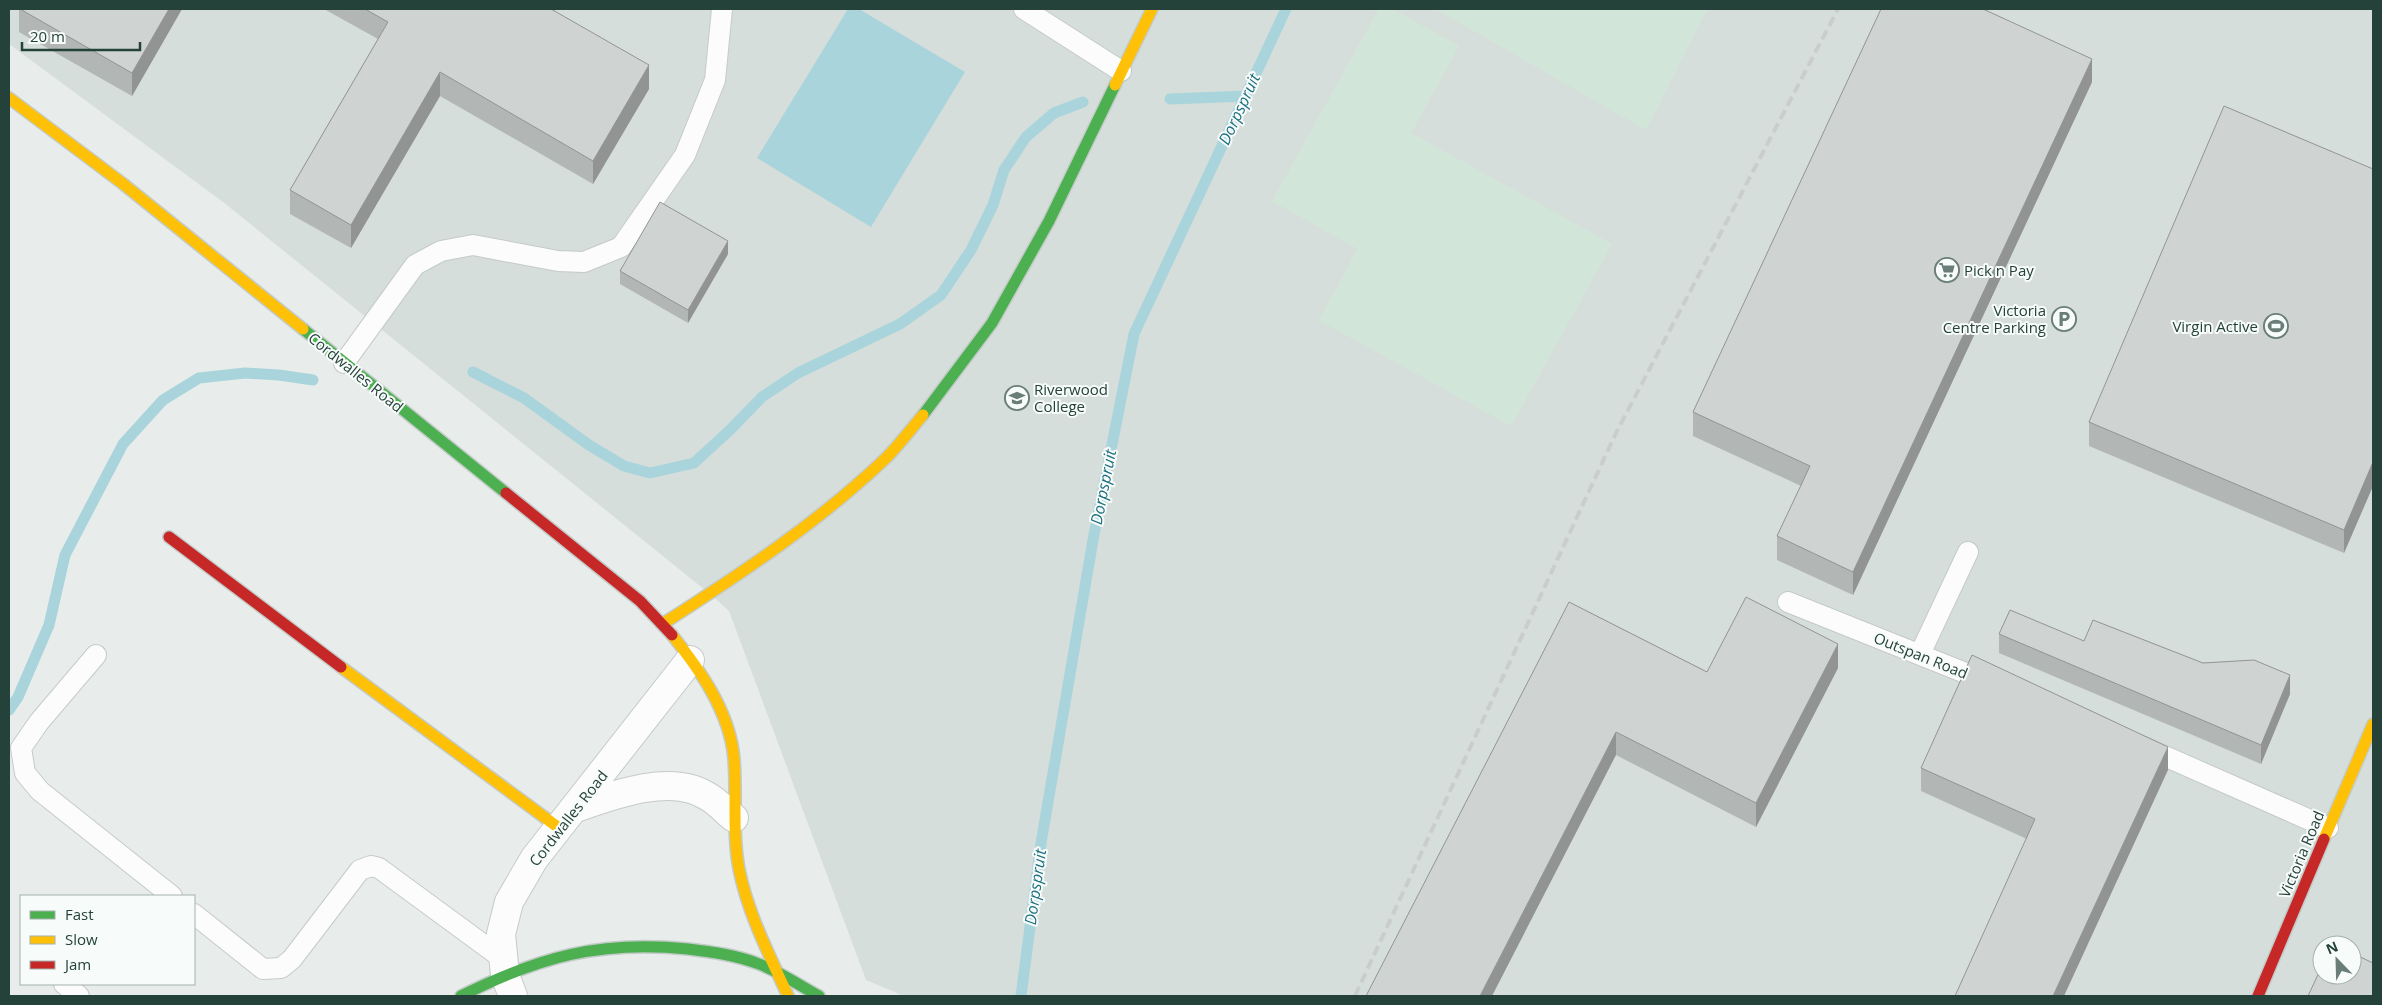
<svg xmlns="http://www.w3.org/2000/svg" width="2382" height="1005" font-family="'Open Sans',sans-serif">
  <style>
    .built { fill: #d6dedb; fill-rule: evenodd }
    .garden { fill: #d1e6d8 }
    .water { fill: #a9d4db }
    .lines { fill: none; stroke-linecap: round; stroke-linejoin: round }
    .stream { stroke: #a9d4db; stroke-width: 11 }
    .lane-casing { stroke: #c5cac8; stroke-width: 22 }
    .street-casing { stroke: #c5cac8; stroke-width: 30 }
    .fast-casing { stroke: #c3cbc8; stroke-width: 14 }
    .slow-casing { stroke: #c3cbc8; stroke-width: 14 }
    .jam-casing { stroke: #c3cbc8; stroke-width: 14 }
    .lane { stroke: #fcfcfc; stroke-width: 20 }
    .street { stroke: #fcfcfc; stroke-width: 28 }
    .fast { stroke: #4caf50; stroke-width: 11 }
    .slow { stroke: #ffc107; stroke-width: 11 }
    .jam { stroke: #c62828; stroke-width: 11 }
    .rail { stroke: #c9cdcc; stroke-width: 4; stroke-dasharray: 10 5; stroke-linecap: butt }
    .wall { fill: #b2b6b5 }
    .shaded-wall { fill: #919493 }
    .building { fill: #cfd4d2; stroke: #919493 }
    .labels { text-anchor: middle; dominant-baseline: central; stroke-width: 4; stroke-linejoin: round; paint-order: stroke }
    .poi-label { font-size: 15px; fill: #24423a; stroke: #f7fbf9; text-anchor: start }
    .street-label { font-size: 15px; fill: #24423a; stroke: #f7fbf9 }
    .water-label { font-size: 16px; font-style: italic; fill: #1c6f80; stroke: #f7fbf9 }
  </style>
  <rect width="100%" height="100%" fill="#e8edeb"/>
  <path class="built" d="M9,9H2373V996H904L866,980L729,611L710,594L223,202L9,44ZM2322,945H2352V975H2322Z"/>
  <path class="garden" d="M1379,9H1392L1459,46L1411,133L1612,244L1511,426L1319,320L1358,249L1272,201Z
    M1436,9H1707L1646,130Z"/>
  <path class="water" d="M848,9H859L965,72L871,227L757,158Z"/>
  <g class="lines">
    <path class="stream" d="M1170,99L1246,96
      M473,372L524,398L589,445L624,466L650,473L694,463L730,430L762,397L798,373L900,324L941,295L971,250L993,205L1004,170L1026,137L1054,113L1083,102
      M9,710L18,697L49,625L65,555L123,444L163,400L199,378L245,373L279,375L313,380
      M1021,996L1041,843L1093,540L1134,334L1286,9"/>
    <defs>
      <path id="lane" d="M1024,9L1121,71
        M344,363L415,265L441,251L473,245L558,261L584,262L621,247L685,155L715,80L722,9
        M1788,602L1988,682
        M1920,654L1968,552
        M96,655L39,722L21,748L25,773L40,791L172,896
        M2144,747L2328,828
        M194,914L263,969L281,968L292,959L360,870L371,866L379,868L503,959
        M64,984L79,996"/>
      <path id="street" d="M576,808C613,795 671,773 707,796C717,801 725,811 734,818
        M513,996L505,975L501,934L509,902L534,859L690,660"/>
      <path id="fast" d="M303,329L506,493
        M923,415L992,323L1049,221L1115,85
        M461,996C539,957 600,940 688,949C712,952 736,955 759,964C780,972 799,985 819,996"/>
      <path id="slow" d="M1115,85L1152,9
        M9,98L122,183L303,329
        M664,623C742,573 819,522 886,458C899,445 911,429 923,415
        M672,635C700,670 730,712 734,759C737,795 732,832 739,869C748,914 769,954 788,996
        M341,667L559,828
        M2324,839L2373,724"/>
      <path id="jam" d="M506,493L640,601L672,635
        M169,537L341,667
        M2258,996L2324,839"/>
    </defs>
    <use href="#lane" class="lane-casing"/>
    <use href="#street" class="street-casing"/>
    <use href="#fast" class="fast-casing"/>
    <use href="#slow" class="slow-casing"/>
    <use href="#jam" class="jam-casing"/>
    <use href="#lane" class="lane"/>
    <use href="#street" class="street"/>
    <use href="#fast" class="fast"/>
    <use href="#slow" class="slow"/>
    <use href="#jam" class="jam"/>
    <path class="rail" d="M1355,996L1616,433L1838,9"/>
  </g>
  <path class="wall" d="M19,9H182L132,96L19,32Z
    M324,9H551L649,89L593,184L440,96L351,248L290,214V190L378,39Z
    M2092,82L1853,595L1777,560V536L1801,486L1693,436V412Z
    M2373,169V486L2344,553L2089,446V422Z
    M728,254L688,323L620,284V271Z
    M1569,602L1707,672L1838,668L1756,827L1616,755Z
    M1999,634L2084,641L2203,663L2290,694L2261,764L1999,653Z
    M1921,768L2168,770L2027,839L1921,791Z"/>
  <path class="shaded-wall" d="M169,9H182L132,96V73Z
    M2092,59V82L1853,595V572Z
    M649,65V89L593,184V161Z
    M440,72V96L351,248V225Z
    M728,241V254L688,323V310Z
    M2373,462V486L2344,553V530Z
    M1838,644V668L1756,827V803Z
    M2290,675V694L2261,764V745Z
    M1616,732V755L1492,996H1480Z
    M2168,747V770L2064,996H2053Z"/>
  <path class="building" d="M20,9H169L132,73Z
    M365,9H551L649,65L593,161L440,72L351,225L290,190L388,22Z
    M1881,9H1983L2092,59L1853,572L1777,536L1810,466L1693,412Z
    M2224,106L2373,169V462L2344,530L2089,422Z
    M660,202L728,241L688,310L620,271Z
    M1746,597L1838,644L1756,803L1616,732L1480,996H1366L1569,602L1707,672Z
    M2010,610L2084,641L2093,620L2203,663L2254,660L2290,675L2261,745L1999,634Z
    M1972,655L2168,747L2053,996H1955L2035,819L1921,768Z
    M2352,953L2373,963V996H2308L2322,966V975H2352Z"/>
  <defs>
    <symbol id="supermarket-ring" viewBox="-11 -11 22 22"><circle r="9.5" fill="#f7fbf9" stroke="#697e78" stroke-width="1.5"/><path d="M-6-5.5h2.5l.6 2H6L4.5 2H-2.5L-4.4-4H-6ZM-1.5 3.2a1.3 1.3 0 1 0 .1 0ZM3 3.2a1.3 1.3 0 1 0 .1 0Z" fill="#697e78"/></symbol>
    <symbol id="parking-ring" viewBox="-11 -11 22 22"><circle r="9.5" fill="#f7fbf9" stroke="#697e78" stroke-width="1.5"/><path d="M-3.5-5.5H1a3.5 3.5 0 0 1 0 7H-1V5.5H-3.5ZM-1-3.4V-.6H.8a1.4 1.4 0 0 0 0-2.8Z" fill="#697e78"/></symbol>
    <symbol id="stadium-ring" viewBox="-11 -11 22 22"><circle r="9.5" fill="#f7fbf9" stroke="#697e78" stroke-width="1.5"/><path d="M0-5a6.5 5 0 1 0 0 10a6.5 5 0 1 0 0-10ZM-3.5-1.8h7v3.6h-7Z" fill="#697e78"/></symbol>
    <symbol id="school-ring" viewBox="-11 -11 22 22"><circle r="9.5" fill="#f7fbf9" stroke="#697e78" stroke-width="1.5"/><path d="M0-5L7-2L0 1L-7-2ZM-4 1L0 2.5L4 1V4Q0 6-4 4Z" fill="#697e78"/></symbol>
  </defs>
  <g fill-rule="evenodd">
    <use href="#supermarket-ring" x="1933" y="256" width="28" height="28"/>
    <use href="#parking-ring" x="2050" y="305" width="28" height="28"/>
    <use href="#stadium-ring" x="2262" y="312" width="28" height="28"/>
    <use href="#school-ring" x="1003" y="384" width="28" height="28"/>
  </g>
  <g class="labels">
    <g class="poi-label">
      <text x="1964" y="270">Pick n Pay</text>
      <text x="2046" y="310" text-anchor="end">Victoria<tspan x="2046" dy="17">Centre Parking</tspan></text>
      <text x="2258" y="326" text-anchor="end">Virgin Active</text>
      <text x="1034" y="389">Riverwood<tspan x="1034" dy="17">College</tspan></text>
    </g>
    <g class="street-label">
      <text transform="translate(356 372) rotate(39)">Cordwalles Road</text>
      <text transform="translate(1921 655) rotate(22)">Outspan Road</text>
      <text transform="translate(568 818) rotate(-52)">Cordwalles Road</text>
      <text transform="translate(2301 854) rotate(-67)">Victoria Road</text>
    </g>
    <g class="water-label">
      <text transform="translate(1239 109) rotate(-65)">Dorpspruit</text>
      <text transform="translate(1103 487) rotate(-79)">Dorpspruit</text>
      <text transform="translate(1035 887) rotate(-82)">Dorpspruit</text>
    </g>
  </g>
  <rect width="2382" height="1005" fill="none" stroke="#24423a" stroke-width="20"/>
  <rect x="20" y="895" width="175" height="90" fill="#f7fbf9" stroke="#a3b1ad"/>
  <rect x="30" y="911" width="25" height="8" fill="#4caf50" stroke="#a3b1ad"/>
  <text x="65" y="920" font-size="15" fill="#24423a">Fast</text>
  <rect x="30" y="936" width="25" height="8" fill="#ffc107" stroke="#a3b1ad"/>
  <text x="65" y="945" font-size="15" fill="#24423a">Slow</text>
  <rect x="30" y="961" width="25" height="8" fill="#c62828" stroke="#a3b1ad"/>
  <text x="65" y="970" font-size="15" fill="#24423a">Jam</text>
  <g transform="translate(2337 960) rotate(337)"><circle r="24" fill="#f7fbf9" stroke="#a3b1ad"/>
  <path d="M0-4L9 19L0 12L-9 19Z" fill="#697e78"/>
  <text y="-8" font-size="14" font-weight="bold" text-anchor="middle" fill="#24423a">N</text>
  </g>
  <path d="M22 42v8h118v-8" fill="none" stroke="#24423a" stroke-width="2.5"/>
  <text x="30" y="42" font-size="15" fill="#24423a" stroke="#f7fbf9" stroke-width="4" paint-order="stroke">20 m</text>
</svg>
